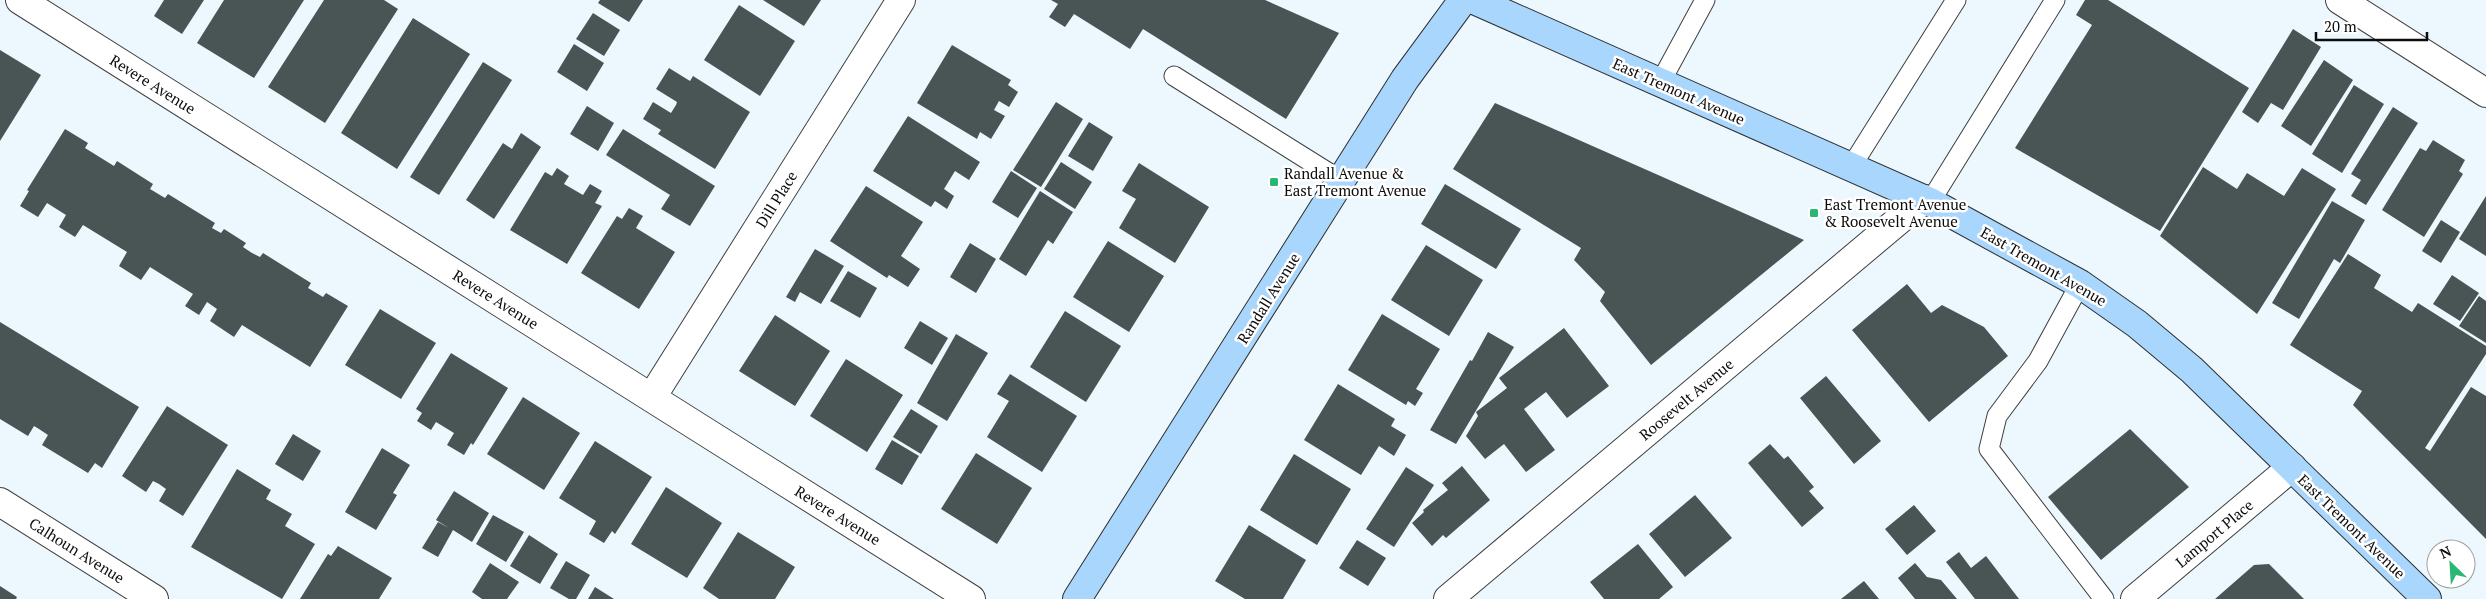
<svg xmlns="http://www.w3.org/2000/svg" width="2486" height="599" font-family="'PT Serif',serif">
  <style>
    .building { fill: #495454 }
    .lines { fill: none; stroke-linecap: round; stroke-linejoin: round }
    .service-casing { stroke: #3f3f3f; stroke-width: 21 }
    .minor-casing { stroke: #3f3f3f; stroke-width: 30 }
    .secondary-casing { stroke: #2e2e2e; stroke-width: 30 }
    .service { stroke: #fff; stroke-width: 19 }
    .minor { stroke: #fff; stroke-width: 28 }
    .secondary { stroke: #a9d6fd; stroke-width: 28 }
    .poi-dot { fill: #28b873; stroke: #fff; stroke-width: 2 }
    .labels { text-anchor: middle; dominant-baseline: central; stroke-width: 5; stroke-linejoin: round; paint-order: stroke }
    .street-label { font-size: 15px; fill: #0c0c0c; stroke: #fff }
    .poi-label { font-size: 15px; fill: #0c0c0c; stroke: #fff; text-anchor: start }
  </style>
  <rect width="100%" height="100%" fill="#ecf8fe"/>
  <path class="building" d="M164,0H204L182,34L154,16Z
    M224,0H304L254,78L197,43Z
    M324,0H384L398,9L325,123L268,87Z
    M600,0H643L629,22L598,3Z
    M763,0H821L804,26Z
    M1051,0H1265L1339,33L1286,119L1143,29L1130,49L1074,14L1065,27L1049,17L1058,4Z
    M2085,0H2108L2249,88L2160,231L2015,148L2092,25L2076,15Z
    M739,5L795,41L760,96L704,60Z
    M593,13L620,30L604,56L576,39Z
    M413,18L470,54L397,169L341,133Z
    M2293,29L2321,47L2283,110L2271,103L2258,123L2242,112Z
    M574,44L604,63L587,91L557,72Z
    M952,45L1011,80L1008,85L1018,92L1009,107L999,101L994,110L1005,116L991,139L980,132L977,139L917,103Z
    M0,50L41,75L0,141Z
    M2324,60L2353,80L2311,146L2281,126Z
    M483,62L512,80L439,195L410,177Z
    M669,68L690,81L693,76L750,112L715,169L658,134L661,130L643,119L653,102L671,113L676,105L677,102L656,89Z
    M2354,85L2384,104L2342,173L2312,154Z
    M1056,102L1083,119L1041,187L1013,170Z
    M1495,103L1674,182L1804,240L1651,365L1600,301L1605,292L1574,260L1581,248L1453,169Z
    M587,106L614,123L598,151L570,134Z
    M2393,107L2418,123L2366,205L2351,196L2361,180L2351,174Z
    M908,116L980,162L969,180L955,171L944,189L954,196L947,209L935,201L931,207L873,171Z
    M1089,122L1113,137L1093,171L1068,156Z
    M65,129L88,143L85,148L114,166L117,161L153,184L150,189L165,198L168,194L215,223L212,228L221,233L224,229L246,243L243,247L252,253L260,257L263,253L311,283L308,288L323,297L326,293L348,306L310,367L242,325L234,337L210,321L217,309L207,302L199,315L185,306L193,294L150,267L141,280L119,266L127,252L83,225L75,237L59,227L66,215L47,203L38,217L20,206L29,191L27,190Z
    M623,129L715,186L690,226L661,209L670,195L606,155Z
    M521,133L541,147L494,219L466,200L503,143L512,149Z
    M2433,140L2465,160L2459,171L2463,174L2424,237L2382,210L2420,148L2426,151Z
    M1061,162L1092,182L1075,209L1044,189Z
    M1139,163L1209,207L1175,263L1119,228L1136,199L1122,191Z
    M2203,167L2237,189L2247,173L2284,196L2302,168L2336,189L2257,314L2160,236Z
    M557,168L569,176L564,184L583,195L590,184L602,191L595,203L602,206L567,264L510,230L545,172L552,176Z
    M1011,171L1037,188L1018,218L992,202Z
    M1445,184L1521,229L1496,269L1421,224Z
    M866,186L923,222L901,256L920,269L908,287L889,275L887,278L830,241Z
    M1040,191L1073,212L1053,244L1048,240L1026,276L999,259Z
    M2486,196V256L2459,239Z
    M2332,201L2365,220L2340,263L2334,259L2299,319L2272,303Z
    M629,208L643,216L636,228L675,252L639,309L581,273L617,216L622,219Z
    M2441,220L2460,232L2441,263L2422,251Z
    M1108,241L1164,276L1129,332L1073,297Z
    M970,243L996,259L976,293L950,277Z
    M1426,245L1483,280L1449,336L1391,300Z
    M815,249L844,266L821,304L800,292L795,302L786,297Z
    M2348,254L2381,275L2374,288L2412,312L2418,303L2486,346V354L2425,448L2430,451L2471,387L2486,396V539L2353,405L2362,391L2290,345Z
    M848,271L877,288L860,318L830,301Z
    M2452,275L2479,293L2460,321L2433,304Z
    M1907,284L1931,313L1942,305L1984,327L2008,356L1929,422L1852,330Z
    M2479,296L2486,301V343L2459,326Z
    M380,309L436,343L401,399L345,365Z
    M1065,311L1121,346L1086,402L1030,367Z
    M1382,314L1440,349L1416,389L1423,393L1415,406L1408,401L1406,405L1348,370Z
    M775,315L830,351L795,406L739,371Z
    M920,321L948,338L932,365L904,348Z
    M0,322L139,407L102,468L95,463L88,473L42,445L48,435L39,429L34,426L28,436L0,419Z
    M1564,328L1609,386L1567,418L1546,392L1524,409L1555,450L1526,472L1504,444L1485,459L1466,436L1478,416L1476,412L1507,388L1499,378Z
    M1488,332L1514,347L1456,444L1430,430L1470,360L1472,361Z
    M956,334L988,353L947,421L917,403Z
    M451,353L508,388L473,445L471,443L464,455L447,445L454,433L436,422L431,430L417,421L422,413L416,409Z
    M846,359L903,395L867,452L810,416Z
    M1010,374L1077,416L1042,472L987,437L1009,401L997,394Z
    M1826,376L1881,441L1854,464L1800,398Z
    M1338,384L1395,419L1391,426L1406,435L1394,456L1379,446L1361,475L1304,440Z
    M523,397L580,433L544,490L487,454Z
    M167,406L228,445L183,516L159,501L166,489L159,484L153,481L146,492L122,476Z
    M911,409L938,426L921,454L893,437Z
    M2130,429L2189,487L2101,560L2048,497Z
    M293,434L321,451L303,481L275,464Z
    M892,440L919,456L902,485L875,469Z
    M595,441L652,477L615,534L612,531L604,543L589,534L596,521L559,498Z
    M1770,444L1784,459L1788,456L1814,487L1809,491L1824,508L1802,527L1748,463Z
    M382,448L410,465L393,493L397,495L376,530L345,512Z
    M976,453L1032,488L997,544L941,509Z
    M1294,454L1351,489L1317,545L1260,510Z
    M1462,466L1490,500L1446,538L1443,535L1432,546L1412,523L1424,512L1423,510L1448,490L1442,483Z
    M1406,467L1434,485L1394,547L1366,529Z
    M237,469L271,490L266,499L292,514L285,526L315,544L282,599L191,547Z
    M666,487L722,523L687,578L631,544Z
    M454,491L489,513L472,542L453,530L438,557L422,548L438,522L449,528L436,520Z
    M1695,495L1732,538L1685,577L1649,534Z
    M1914,505L1936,531L1907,555L1885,529Z
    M493,515L524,532L506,562L476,544Z
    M1249,525L1306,560L1283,599H1245L1215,581Z
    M738,532L795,567L775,599H719L703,588Z
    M529,535L558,554L540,584L510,566Z
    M1357,540L1386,558L1368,586L1339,568Z
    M1638,544L1673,587L1659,599H1604L1590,582Z
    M338,546L392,578L379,599H300L328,554L331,556Z
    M1959,552L1971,568L1986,556L2019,599H1975L1946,562Z
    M566,561L590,575L576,599H569L550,588Z
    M490,563L519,582L507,599H482L472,592Z
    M1915,563L1927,577L1941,580L1957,599H1915L1898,578Z
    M2269,564L2304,599H2215L2254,565Z
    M1864,581L1879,599H1841Z
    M0,586L17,597L16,599H0Z
    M595,587L614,599H588Z"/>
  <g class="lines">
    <defs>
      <path id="service" d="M1174,76L1340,180
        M1660,83L1705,0
        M1851,167L1956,0
        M1930,202L2055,0
        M2080,284L2038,361L1997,416L1989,449L2104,599"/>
      <path id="minor" d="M20,0L971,599
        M2340,0L2486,93
        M652,397L901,0
        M0,502L154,599
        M1448,599L1924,199
        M2135,599L2292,467"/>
      <path id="secondary" d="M1474,0L1930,202L2080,284L2137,324L2192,370L2427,599
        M1077,599L1405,79L1463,0"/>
    </defs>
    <use href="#service" class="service-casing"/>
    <use href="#minor" class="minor-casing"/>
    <use href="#secondary" class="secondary-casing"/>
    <use href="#service" class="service"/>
    <use href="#minor" class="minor"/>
    <use href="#secondary" class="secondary"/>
  </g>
  <g class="poi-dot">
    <rect x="1269" y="177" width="10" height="10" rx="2.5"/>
    <rect x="1809" y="208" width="10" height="10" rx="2.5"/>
  </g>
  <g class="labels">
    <g class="street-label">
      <text transform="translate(153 84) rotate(32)">Revere Avenue</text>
      <text transform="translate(1679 91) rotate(24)">East Tremont Avenue</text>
      <text transform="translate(776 199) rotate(-58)">Dill Place</text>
      <text transform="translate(2044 266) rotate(30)">East Tremont Avenue</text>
      <text transform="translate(1268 298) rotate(-58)">Randall Avenue</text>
      <text transform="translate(496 299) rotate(32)">Revere Avenue</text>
      <text transform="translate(1686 399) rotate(-40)">Roosevelt Avenue</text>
      <text transform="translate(838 515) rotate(32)">Revere Avenue</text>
      <text transform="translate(2352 526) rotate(44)">East Tremont Avenue</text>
      <text transform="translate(2214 533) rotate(-40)">Lamport Place</text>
      <text transform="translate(77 550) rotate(32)">Calhoun Avenue</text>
    </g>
    <g class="poi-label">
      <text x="1284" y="173">Randall Avenue &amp;<tspan x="1284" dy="17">East Tremont Avenue</tspan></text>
      <text x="1824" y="204">East Tremont Avenue<tspan x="1824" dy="17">&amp; Roosevelt Avenue</tspan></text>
    </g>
  </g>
  <g transform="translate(2451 564) rotate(335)"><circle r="24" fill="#ffffff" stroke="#9e9e9e"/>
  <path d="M0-4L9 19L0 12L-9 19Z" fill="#28b873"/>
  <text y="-8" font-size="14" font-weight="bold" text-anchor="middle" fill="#0c0c0c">N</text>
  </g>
  <path d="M2316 32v8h111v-8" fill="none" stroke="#0c0c0c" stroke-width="2.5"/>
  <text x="2324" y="32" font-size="15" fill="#0c0c0c" stroke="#ffffff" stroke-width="4" paint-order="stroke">20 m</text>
</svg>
